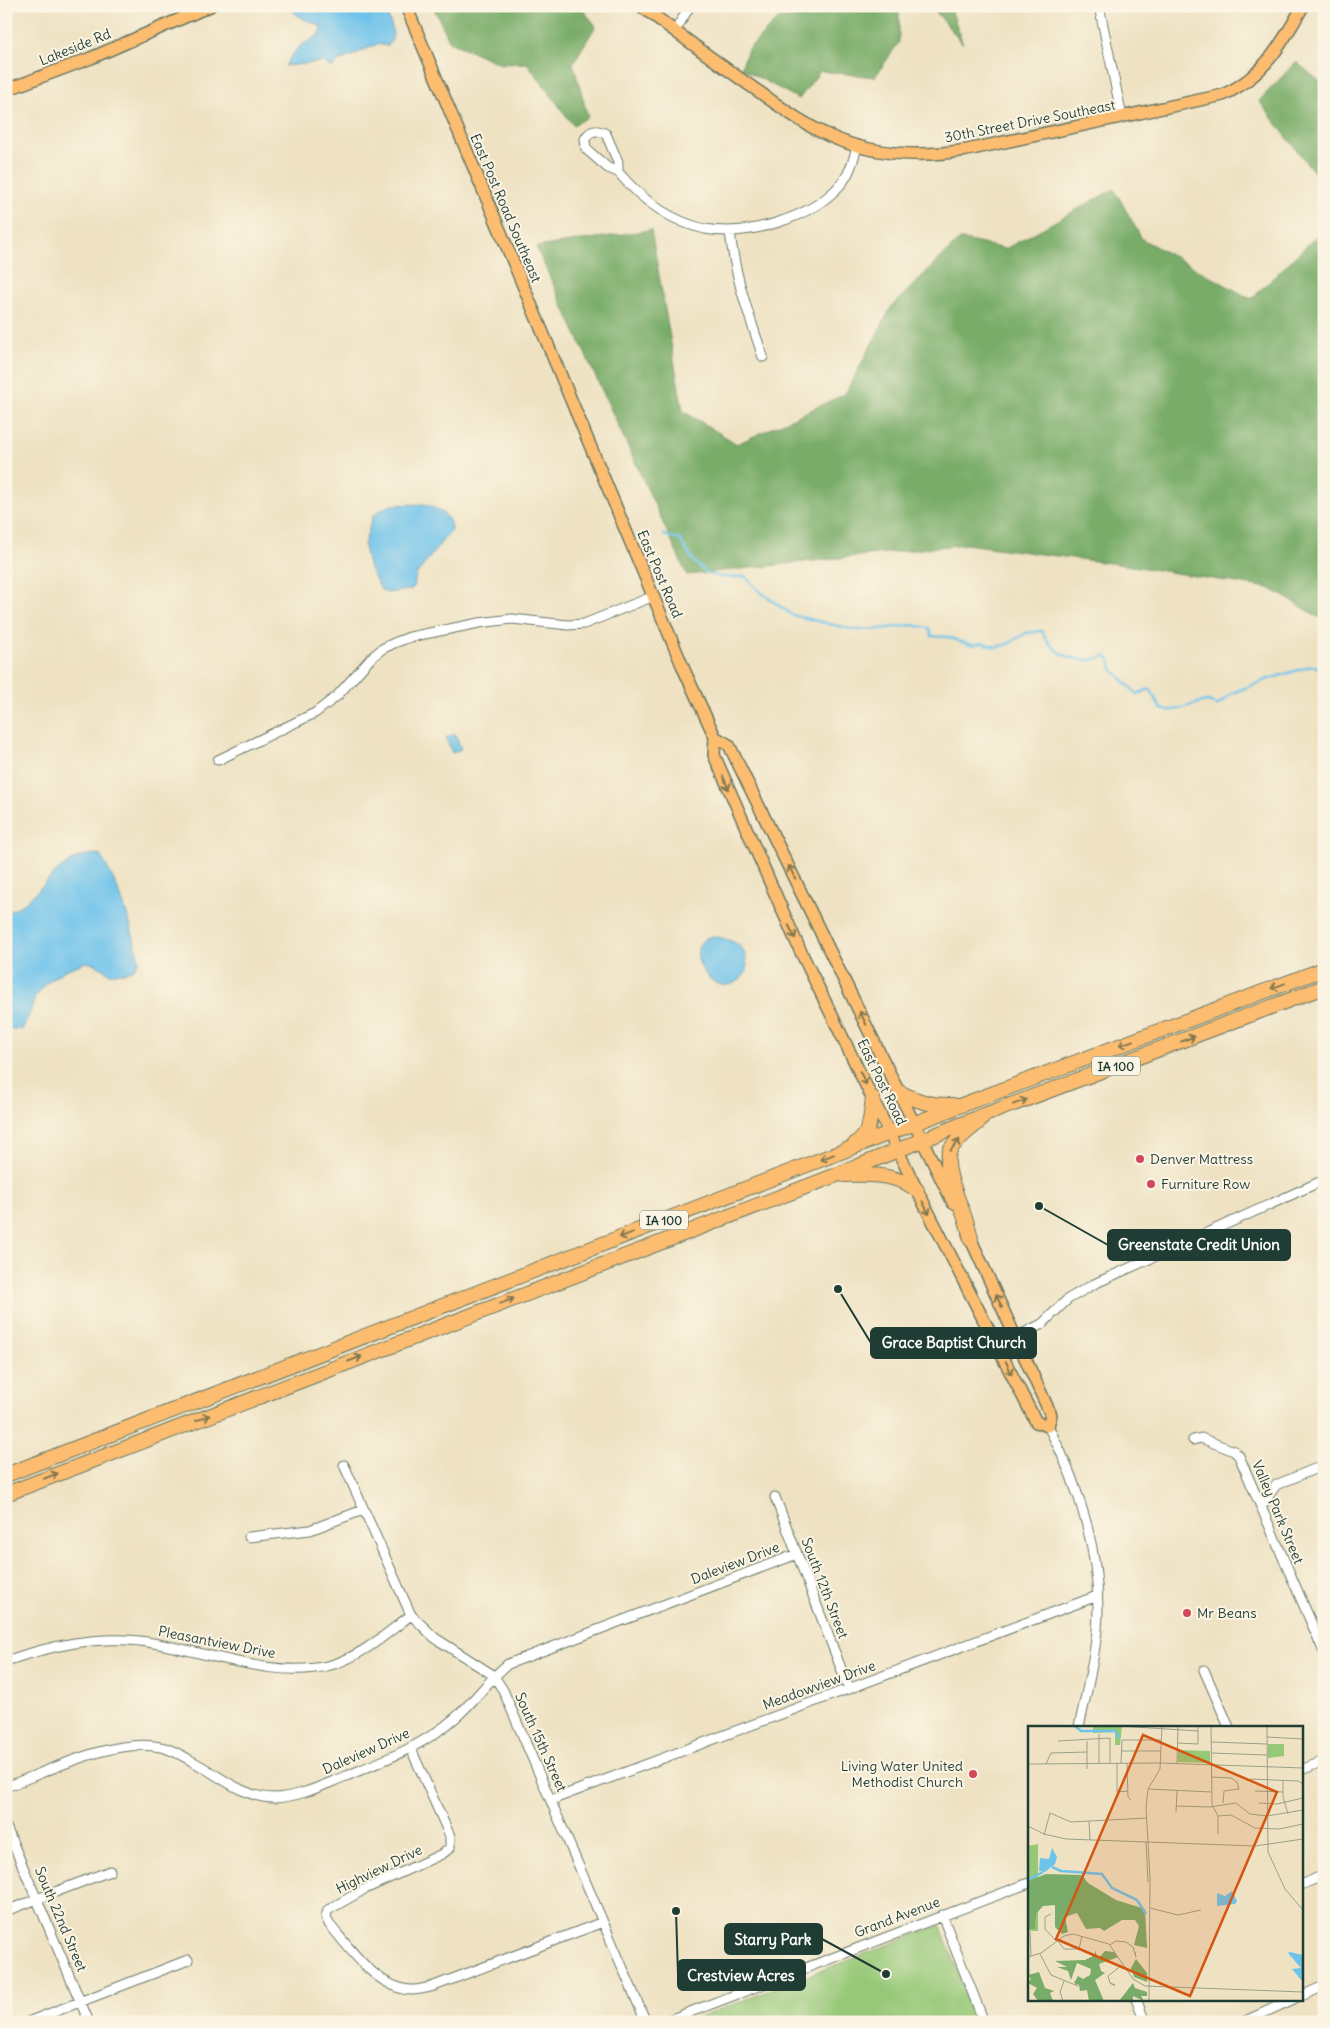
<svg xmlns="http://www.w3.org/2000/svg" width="1330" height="2028" font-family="Delius,sans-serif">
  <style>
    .green { fill: #96c877; stroke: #5a8256 }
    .forest { fill: #78ac68; stroke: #4c744e }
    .water { fill: #6ec3eb; stroke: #468090 }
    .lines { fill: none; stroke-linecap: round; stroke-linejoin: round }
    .stream { stroke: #6ec3eb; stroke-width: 2.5 }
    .minor-casing { stroke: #677766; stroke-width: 11 }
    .major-casing { stroke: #677766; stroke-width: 14 }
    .highway-casing { stroke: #677766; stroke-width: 16 }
    .minor { stroke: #fff; stroke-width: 9 }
    .major { stroke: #fcbd6f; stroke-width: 11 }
    .highway { stroke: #fcbd6f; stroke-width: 14 }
    .oneway { stroke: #82774f }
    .poi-dot { fill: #d1495b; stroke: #fcf5e5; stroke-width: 2 }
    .labels { text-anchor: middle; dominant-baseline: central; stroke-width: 4; stroke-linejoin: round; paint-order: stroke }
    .shield { fill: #fcf5e5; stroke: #617469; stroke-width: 1 }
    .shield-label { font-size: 12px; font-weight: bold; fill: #1f3d34 }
    .street-label { font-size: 14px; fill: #1f3d34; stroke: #fcf5e5 }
    .poi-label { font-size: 14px; fill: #1f3d34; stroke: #fcf5e5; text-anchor: start }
    .inset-river { fill: none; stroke: #6ec3eb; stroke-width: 2.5 }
    .inset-road { fill: none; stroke: #9ba089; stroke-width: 1 }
    .view { fill: #d45610; fill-opacity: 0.15; stroke: #d45610; stroke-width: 2.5 }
    .inset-edge { fill: none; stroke: #1f3d34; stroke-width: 2.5 }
    .leader { fill: none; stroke: #1f3d34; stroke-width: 2 }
    .callout-dot { fill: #1f3d34; stroke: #fcf5e5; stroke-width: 2 }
    .callout { fill: #1f3d34; stroke: #1f3d34; stroke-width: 2 }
    .callout-label { font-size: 15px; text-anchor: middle; font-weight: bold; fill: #fff }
  </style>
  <rect width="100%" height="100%" fill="#fcf5e5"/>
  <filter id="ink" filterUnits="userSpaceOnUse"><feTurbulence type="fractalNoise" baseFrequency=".02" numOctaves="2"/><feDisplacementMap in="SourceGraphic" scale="10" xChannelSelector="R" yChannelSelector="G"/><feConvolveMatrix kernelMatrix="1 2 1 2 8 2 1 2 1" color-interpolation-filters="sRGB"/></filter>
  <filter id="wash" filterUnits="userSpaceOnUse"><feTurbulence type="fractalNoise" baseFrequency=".0096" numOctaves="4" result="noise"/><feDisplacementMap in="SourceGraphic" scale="20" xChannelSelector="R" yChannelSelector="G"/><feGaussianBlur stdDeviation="1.12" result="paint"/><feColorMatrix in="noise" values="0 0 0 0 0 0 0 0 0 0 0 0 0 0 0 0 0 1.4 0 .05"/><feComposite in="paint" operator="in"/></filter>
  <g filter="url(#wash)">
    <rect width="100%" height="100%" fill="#eee2c2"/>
    <path class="green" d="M940,1925L977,2022H688Z"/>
    <path class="forest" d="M433,6H580L596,26L573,63L588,117L573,125L527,63L501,64L450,42Z
      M832,6H899V42L875,77L820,71L799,99L741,68L748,49L778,19L829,13Z
      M931,6H950L963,44Z
      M1296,62L1324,85V191L1317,176L1259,101Z
      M1114,189L1142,239L1251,299L1324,229V620L1269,588L1132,566L966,544L687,575L536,247L651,230L683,411L737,444L845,394L892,306L960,239L1005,249Z"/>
    <path class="water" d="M291,6H383C388,18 400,36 387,46L377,44L338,62L332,68L323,62L285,66C289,60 294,51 300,46C308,40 320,39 322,28C311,19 296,21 291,6Z
      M424,504C437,509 451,514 451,530L416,575L414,587L410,590L387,593L381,590L367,562L364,545L373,516L382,509L391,505Z
      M455,734L461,749L452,753L446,738Z
      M99,854C119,883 132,926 139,960L134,969L123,973H109L95,964L86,962L65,970L50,980L35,997L30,1013L22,1030L6,1028V913C36,902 50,869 79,857C85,854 93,855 99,854Z
      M713,936C736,941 747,944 747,971C718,1015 674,943 713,936Z"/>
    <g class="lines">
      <path class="stream" d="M664,535L680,540C698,570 708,582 745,576L758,590L792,615L855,630L880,629L912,625L929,628L932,636L947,637L971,645L983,643L996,647L1008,644L1026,633L1042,631C1053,656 1080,666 1105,656L1110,659L1112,669L1137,694L1150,689C1155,695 1156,702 1161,709C1183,713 1188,703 1209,701L1217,706L1232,693L1266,680L1311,666L1324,668"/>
    </g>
  </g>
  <g filter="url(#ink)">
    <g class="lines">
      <defs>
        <path id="minor" d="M1099,6L1122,117
          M675,31L690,6
          M618,172L608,168L586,149L585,139C590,130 597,129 606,134L618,162V172C641,199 669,221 705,229C748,237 812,218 841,184C850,174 854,159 857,146
          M730,231C734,275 749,315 763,357
          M218,760L315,713L337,696L371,658L382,649L394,643L410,637L479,623L512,619L568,625L584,624L654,596
          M998,1346L1042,1324L1068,1299L1094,1284L1324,1180
          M1048,1426C1080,1487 1103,1560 1097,1630C1094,1663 1086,1695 1079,1727
          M1193,1440L1201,1438L1234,1451L1239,1456L1324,1652
          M344,1465L411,1615L435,1638L493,1675L503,1690L646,2022
          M775,1497L849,1689
          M1261,1507L1276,1485L1324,1465
          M249,1537L310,1530L363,1510
          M6,1661C50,1646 93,1636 140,1641C199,1648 273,1681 331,1665C362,1656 386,1634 411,1615
          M1204,1670L1229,1727
          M411,1749L450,1836V1848L442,1854L363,1890L328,1910L326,1917L329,1924C349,1947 370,1979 400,1988C411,1992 423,1989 434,1986L603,1922
          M1301,1770L1324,1761
          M6,1787C51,1770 118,1735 165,1748C177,1752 188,1759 199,1765C222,1778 246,1798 274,1798C300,1797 323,1785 346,1776C385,1760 423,1746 455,1718C475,1701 488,1680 508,1664L797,1554
          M551,1800L1097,1596
          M6,1827L89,2022
          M1301,1885L1324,1875
          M6,1911L110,1871
          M942,1915L984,2022
          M1301,1996L1324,1986
          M1136,1999L1145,2022
          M28,2022L188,1960
          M664,2022L1029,1883
          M1243,2022L1294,1999"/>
        <path id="major" d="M406,6L685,672L715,737L714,755L799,948L917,1190L1036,1422L1048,1426L1051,1415L968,1233
          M641,6C679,34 716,62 755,89C782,108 808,128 839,140C880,156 924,157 967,150L1223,95C1264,76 1282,44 1303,6
          M6,90L91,58L210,6
          M715,737L729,745L953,1203"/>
        <path id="highway" d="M899,1092C917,1101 932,1106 953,1105
          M855,1144C872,1131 870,1118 873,1098
          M844,1175C869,1174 897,1174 917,1190
          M971,1240C969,1216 940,1172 950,1150C956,1139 971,1129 981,1120
          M6,1475L962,1105L1324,969
          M6,1494L834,1176L987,1114L1324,987"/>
      </defs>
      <use href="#minor" class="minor-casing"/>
      <use href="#major" class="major-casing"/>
      <use href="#highway" class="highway-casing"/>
      <use href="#minor" class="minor"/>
      <use href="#major" class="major"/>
      <use href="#highway" class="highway"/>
    </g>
    <defs><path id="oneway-shaft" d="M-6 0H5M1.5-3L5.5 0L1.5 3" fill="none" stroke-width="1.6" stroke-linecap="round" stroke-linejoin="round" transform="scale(1.25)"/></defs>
    <g class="oneway">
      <use href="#oneway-shaft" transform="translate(726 783) rotate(67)"/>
      <use href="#oneway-shaft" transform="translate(792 872) rotate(-116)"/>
      <use href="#oneway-shaft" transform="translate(792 932) rotate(65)"/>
      <use href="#oneway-shaft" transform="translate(1278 986) rotate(160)"/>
      <use href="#oneway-shaft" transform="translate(863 1018) rotate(-116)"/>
      <use href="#oneway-shaft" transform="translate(1188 1039) rotate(-21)"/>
      <use href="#oneway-shaft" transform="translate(1126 1043) rotate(160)"/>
      <use href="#oneway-shaft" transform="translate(863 1078) rotate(64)"/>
      <use href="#oneway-shaft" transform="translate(1020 1102) rotate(-20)"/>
      <use href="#oneway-shaft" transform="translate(955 1145) rotate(-51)"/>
      <use href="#oneway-shaft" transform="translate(827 1157) rotate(159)"/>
      <use href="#oneway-shaft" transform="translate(926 1208) rotate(62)"/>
      <use href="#oneway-shaft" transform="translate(626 1235) rotate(159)"/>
      <use href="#oneway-shaft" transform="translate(507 1301) rotate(-21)"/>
      <use href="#oneway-shaft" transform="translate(999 1301) rotate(-115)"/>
      <use href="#oneway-shaft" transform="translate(355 1359) rotate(-21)"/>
      <use href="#oneway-shaft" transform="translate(1009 1368) rotate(64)"/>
      <use href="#oneway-shaft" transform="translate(203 1418) rotate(-21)"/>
      <use href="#oneway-shaft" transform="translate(51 1476) rotate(-21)"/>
    </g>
  </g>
  <g class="poi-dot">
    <circle cx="1140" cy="1159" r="5"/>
    <circle cx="1151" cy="1184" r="5"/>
    <circle cx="1187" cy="1613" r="5"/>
    <circle cx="973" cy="1774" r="5"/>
  </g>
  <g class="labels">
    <g class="shield">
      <rect x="1092" y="1056.5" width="48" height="19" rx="4"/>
      <rect x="640" y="1210.5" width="48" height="19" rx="4"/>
    </g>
    <g class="shield-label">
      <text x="1116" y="1066">IA 100</text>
      <text x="664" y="1220">IA 100</text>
    </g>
    <g class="street-label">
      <text transform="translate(75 47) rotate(-22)">Lakeside Rd</text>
      <text transform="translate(1030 121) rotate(-11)">30th Street Drive Southeast</text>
      <text transform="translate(506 208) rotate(67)">East Post Road Southeast</text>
      <text transform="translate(660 574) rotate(67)">East Post Road</text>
      <text transform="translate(882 1082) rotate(64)">East Post Road</text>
      <text transform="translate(1278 1512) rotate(67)">Valley Park Street</text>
      <text transform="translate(735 1563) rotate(-21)">Daleview Drive</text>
      <text transform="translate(825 1588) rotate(69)">South 12th Street</text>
      <text transform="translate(217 1642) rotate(11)">Pleasantview Drive</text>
      <text transform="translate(819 1685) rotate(-20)">Meadowview Drive</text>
      <text transform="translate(541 1742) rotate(66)">South 15th Street</text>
      <text transform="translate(366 1751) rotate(-24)">Daleview Drive</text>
      <text transform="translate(379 1869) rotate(-26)">Highview Drive</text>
      <text transform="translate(897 1917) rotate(-21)">Grand Avenue</text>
      <text transform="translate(61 1919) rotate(67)">South 22nd Street</text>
    </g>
    <g class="poi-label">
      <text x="1150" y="1159">Denver Mattress</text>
      <text x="1161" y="1184">Furniture Row</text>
      <text x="1197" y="1613">Mr Beans</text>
      <text x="963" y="1766" text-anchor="end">Living Water United<tspan x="963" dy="16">Methodist Church</tspan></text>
    </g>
  </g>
  <g transform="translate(1028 1726)">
    <rect width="275" height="275" fill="#eee2c2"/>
    <path d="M65,0H94L92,19H87V6L65,7ZM240,18H256V30L240,32ZM150,24L182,25V37L150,36ZM10,118V205H0V120Z" fill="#96c877"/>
    <path d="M18,148L54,149L60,157L88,174L117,183L119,222L106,219L111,200L107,194H94L76,205L72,202L58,203L49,187L37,191L40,206L34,208L27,201V179L15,180L8,188L7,203H0V155ZM67,224L70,233L77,225L86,226L90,231L71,238L73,245L77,247L67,254L76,275H61L59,264L52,265L51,259L46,257L50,250L55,253L62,249L63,243L49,237L43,254L40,245L29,241H39L27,235L57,234L67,229ZM108,233L119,247V256L106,251L103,242ZM11,246L17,262L26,265L22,267L25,275H10L5,268L9,262L0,257L3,253L0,249ZM105,257L107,262L119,266V270H113L116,275L105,270V275H91Z" fill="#78ac68"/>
    <path d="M24,122L29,131L27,138L17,146L11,145L12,132L21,133ZM204,165L209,175L207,178L189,180V167L197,170ZM262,226L275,229V256L264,243L273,242L260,227Z" fill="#6ec3eb"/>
    <path class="inset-river" d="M47,0L53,5H87L92,12M24,141L33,145L74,148L84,162L109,174L118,188M0,154L15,146"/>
    <path class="inset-road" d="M91,0L170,5M183,0L184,79L190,90V108M239,0L240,126L257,163L275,184M71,8V37M239,11L275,13M30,15L82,12V37M59,15V43M183,16L239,18M150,17L170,18V0M93,25H133M183,27L239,29M89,37V66L100,65M93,37L94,14H133M99,37L100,71L103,74M149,37L150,0M0,38L132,37L275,42M18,38L23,27L59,26M183,51L203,52L209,56L211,63L196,65L195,77M222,53L270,55L275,58M255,54V71L260,88M120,63L183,66M227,65L255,66M231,77L249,78L275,72M148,80L182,81L208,77L222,88L239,90L275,84M118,82L120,63L132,43L134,0M118,82L122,152L121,275M148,86L149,64M190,90L203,89L227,102L251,103L275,98M61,95L62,114M0,100L16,108L38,113L227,120L275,113M16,109L22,87L43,96L119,92M118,116L120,156M122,182L150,189L173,184M23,188L17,191V203L29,216M2,206L3,230M30,215L36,223H51L54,210M82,219L88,215L98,216L105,221L108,231L107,226M12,228L23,249L50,260L47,258M0,231L13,227L36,210L45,208L81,218L105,253L117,260L275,266M82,257L87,259H85L82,257L80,250L94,239M35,275L32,266L36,255"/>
    <path class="view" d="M115,9L249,66L162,270L28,213Z"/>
    <rect width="275" height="275" class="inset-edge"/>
  </g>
  <path class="leader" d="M1039 1206L1108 1245M838 1289L871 1343M886 1974L822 1939M676 1911L678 1975"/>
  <g class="callout-dot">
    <circle cx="1039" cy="1206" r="5"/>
    <circle cx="838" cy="1289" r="5"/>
    <circle cx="886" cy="1974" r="5"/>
    <circle cx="676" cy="1911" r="5"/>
  </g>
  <g class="callout">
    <rect x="1108" y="1230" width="182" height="30" rx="5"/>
    <rect x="871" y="1328" width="165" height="30" rx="5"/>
    <rect x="725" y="1924" width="97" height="30" rx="5"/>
    <rect x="678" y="1960" width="127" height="30" rx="5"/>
  </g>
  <g class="callout-label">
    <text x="1199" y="1250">Greenstate Credit Union</text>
    <text x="954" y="1348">Grace Baptist Church</text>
    <text x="773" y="1945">Starry Park</text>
    <text x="741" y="1981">Crestview Acres</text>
  </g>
  <rect width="1330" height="2028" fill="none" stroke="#fcf5e5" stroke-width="25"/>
</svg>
